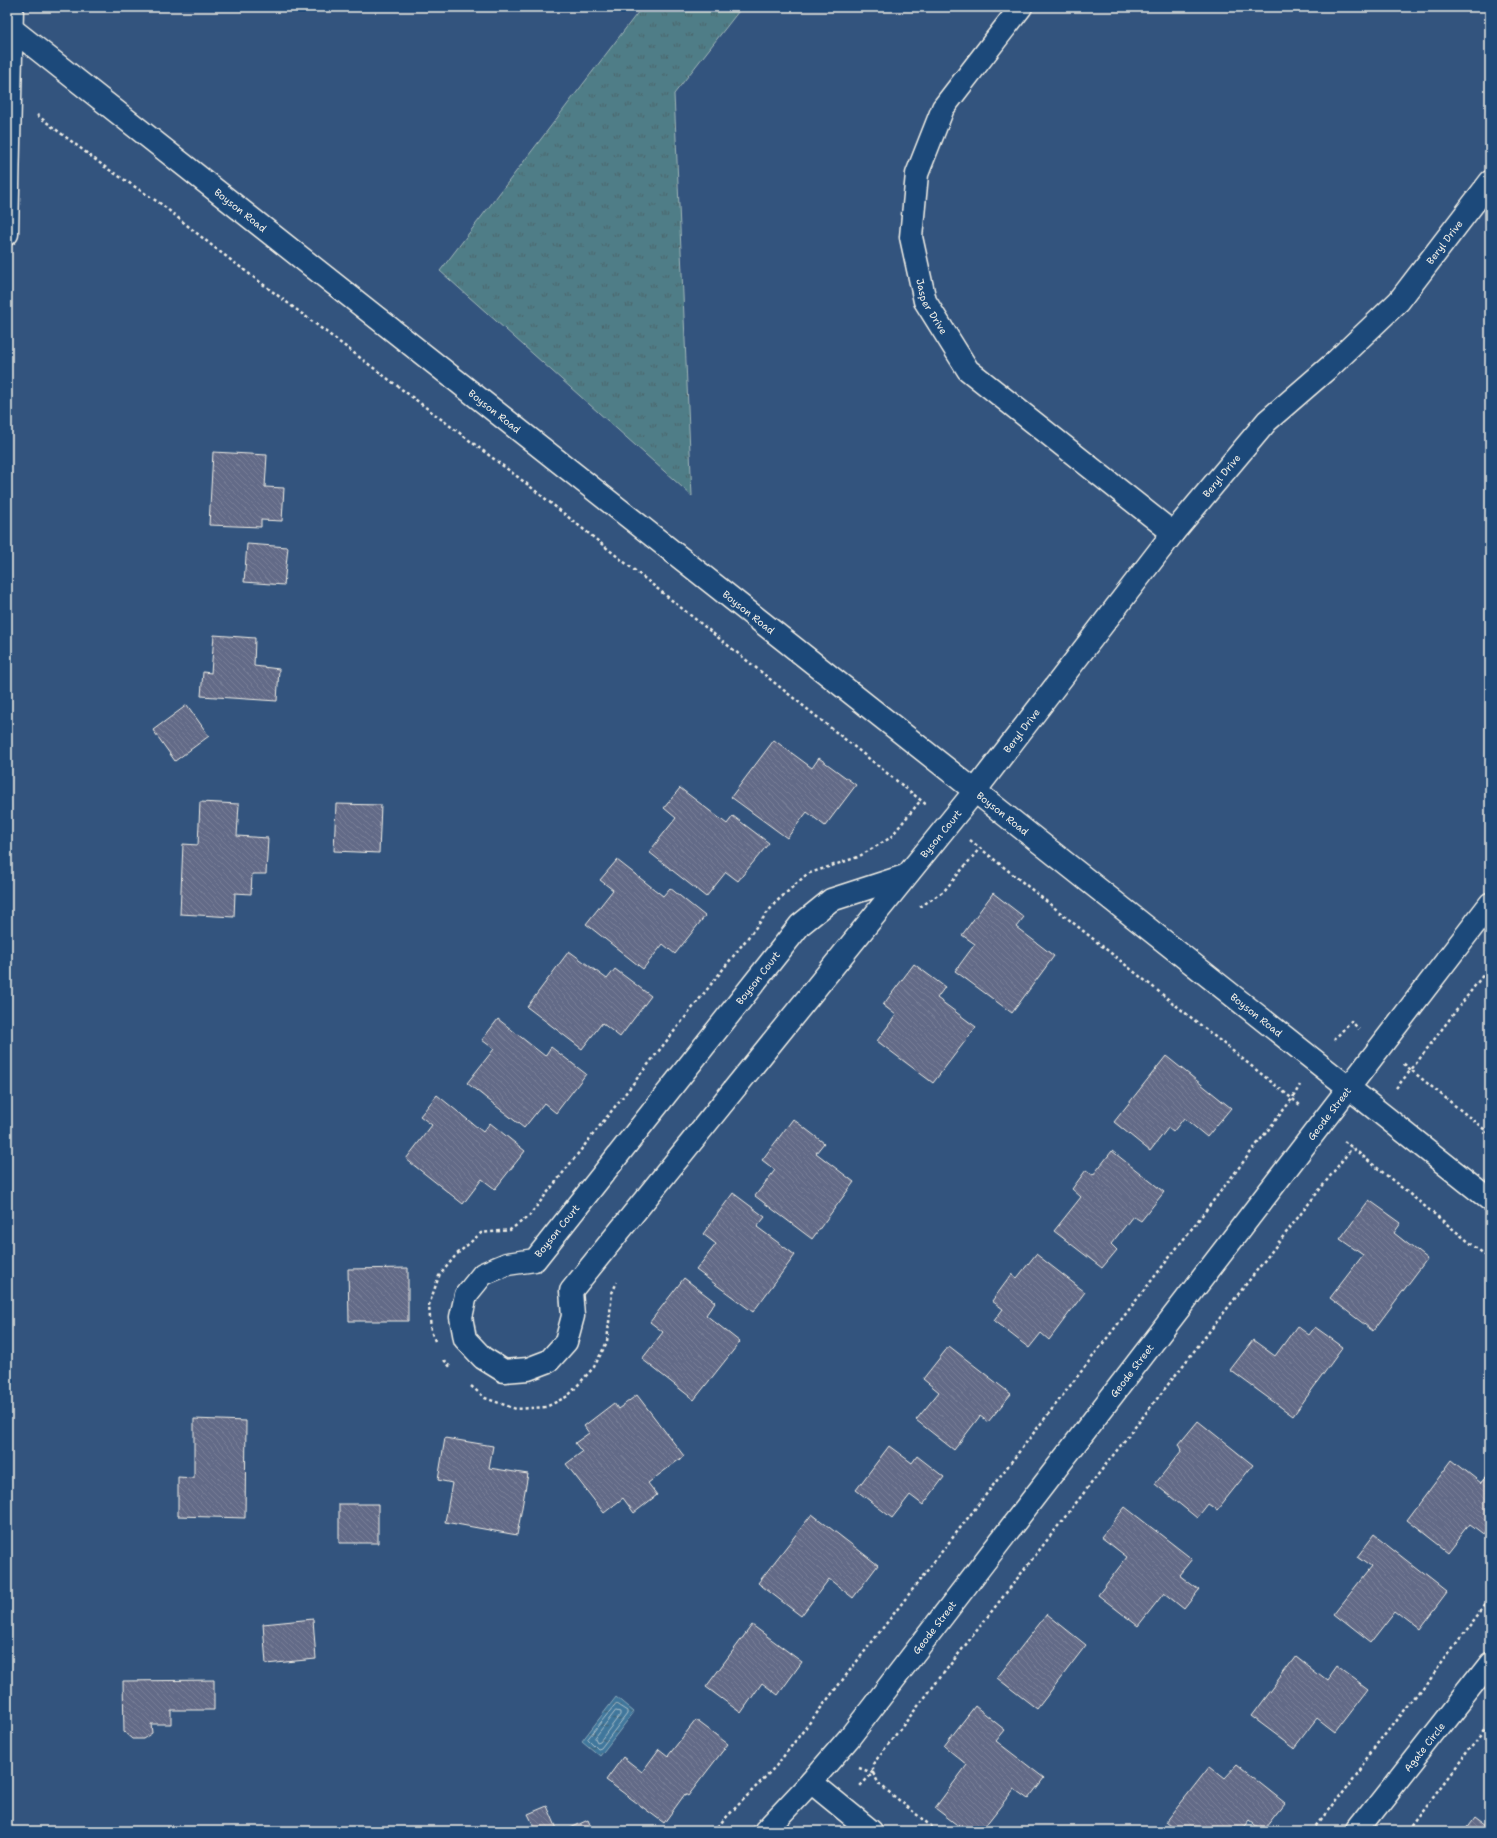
<svg xmlns="http://www.w3.org/2000/svg" width="1497" height="1838" font-family="'Shantell Sans',sans-serif">
  <style>
    .grass { fill: url(#grass-tufts); stroke: #a2b7b8 }
    .water { fill: url(#water-ripples); stroke: #88a8ba }
    .lines { fill: none; stroke-linecap: round; stroke-linejoin: round }
    .shore { stroke: #acc0ca; stroke-width: 1 }
    .building { fill: url(#building-back-hatch); stroke: #f4f1e8 }
    .minor-casing { stroke: #f4f1e8; stroke-width: 25 }
    .tertiary-casing { stroke: #f4f1e8; stroke-width: 25 }
    .path { stroke: #f4f1e8; stroke-width: 2.5; stroke-dasharray: 3 3; stroke-linecap: butt }
    .minor { stroke: #1f4a7a; stroke-width: 22 }
    .tertiary { stroke: #1f4a7a; stroke-width: 22 }
    .labels { text-anchor: middle; dominant-baseline: central; stroke-width: 3.5; stroke-linejoin: round; paint-order: stroke }
    .street-label { font-size: 10px; fill: #f4f1e8; stroke: #1f4a7a }
  </style>
  <defs>
    <pattern id="grass-tufts" width="24" height="20" patternUnits="userSpaceOnUse"><rect width="24" height="20" fill="#4f7d87"/><path d="M3 7l-1-3M5 7V3M7 7l1-3M15 17l-1-3M17 17v-4M19 17l1-3" fill="none" stroke="#4c656a"/></pattern>
    <pattern id="water-ripples" width="26" height="14" patternUnits="userSpaceOnUse"><rect width="26" height="14" fill="#40779c"/><path d="M2 4q2-2 4 0t4 0M15 11q2-2 4 0t4 0" fill="none" stroke="#446071"/></pattern>
    <pattern id="building-back-hatch" width="6" height="6" patternUnits="userSpaceOnUse"><rect width="6" height="6" fill="#626a87"/><path d="M-1 5l2 2M0 0l6 6M5-1l2 2" fill="none" stroke="#798098"/></pattern>
  </defs>
  <rect width="100%" height="100%" fill="#33547e"/>
  <filter id="ink" filterUnits="userSpaceOnUse"><feTurbulence type="fractalNoise" baseFrequency=".025" numOctaves="2"/><feDisplacementMap in="SourceGraphic" scale="8" xChannelSelector="R" yChannelSelector="G"/><feConvolveMatrix kernelMatrix="1 2 1 2 8 2 1 2 1" color-interpolation-filters="sRGB"/></filter>
  <g filter="url(#ink)">
    <path class="grass" d="M642,7H742L674,94L692,496L440,271Z"/>
    <path class="water" d="M616,1697L634,1712L600,1756L582,1741Z"/>
    <g class="lines">
      <path class="shore" d="M616,1704L627,1711V1714L601,1748L598,1749L588,1739Z
        M616,1711L620,1712V1715L600,1741L597,1742L595,1738Z"/>
    </g>
    <path class="building" d="M213,452L267,455L265,487L284,488L282,521L261,520V527L209,525Z
      M247,544L288,547L284,585L244,582Z
      M214,635L255,638L254,666L279,669L277,701L201,696L203,672L211,673Z
      M187,705L209,736L175,761L153,730Z
      M774,740L812,768L819,758L856,785L825,826L807,812L787,838L731,797Z
      M680,788L727,824L733,816L769,843L738,881L726,872L706,897L649,852L676,818L664,808Z
      M200,802L239,804L237,836L268,838L266,874H252L251,894L235,893L234,917L180,914L183,844L198,845Z
      M336,804L381,805L379,853L334,851Z
      M617,860L663,896L670,888L705,916L675,954L663,944L643,969L586,924L613,890L600,880Z
      M993,893L1024,917L1016,927L1054,956L1012,1013L955,971L975,944L962,935Z
      M569,951L607,979L615,969L651,996L620,1037L602,1023L582,1049L527,1007Z
      M914,964L945,987L937,998L976,1027L933,1083L877,1041L896,1015L883,1005Z
      M498,1019L545,1056L551,1047L586,1074L556,1113L544,1103L524,1128L467,1083L494,1049L482,1040Z
      M1166,1056L1231,1108L1207,1137L1184,1118L1173,1132L1168,1128L1150,1151L1114,1122Z
      M437,1095L483,1132L490,1123L525,1151L495,1189L482,1179L463,1204L406,1159L432,1125L420,1116Z
      M793,1119L824,1143L816,1153L854,1182L812,1239L755,1196L775,1170L762,1160Z
      M1112,1151L1164,1192L1141,1221L1133,1216L1111,1244L1117,1250L1102,1268L1054,1231L1081,1197L1072,1189L1086,1170L1093,1175Z
      M733,1193L765,1217L757,1227L795,1255L753,1312L696,1270L716,1244L703,1234Z
      M1369,1200L1401,1223L1394,1233L1427,1259L1373,1331L1330,1298L1363,1255L1340,1239Z
      M1036,1254L1085,1292L1049,1340L1041,1333L1029,1348L994,1321L1003,1309L992,1301L1012,1274L1017,1278Z
      M408,1268V1321H349L348,1269Z
      M684,1278L715,1302L706,1315L740,1342L694,1400L642,1359L663,1332L650,1322Z
      M1297,1326L1309,1335L1315,1327L1343,1347L1293,1416L1230,1370L1253,1340L1275,1356Z
      M949,1346L1011,1394L988,1422L980,1416L954,1450L916,1420L939,1392L923,1379Z
      M637,1395L684,1456L648,1483L657,1495L634,1513L623,1498L604,1513L566,1464L582,1452L575,1443L589,1433L584,1426L614,1403L618,1409Z
      M194,1419L246,1421L245,1518L178,1516V1477L194,1478Z
      M1198,1421L1253,1465L1217,1510L1208,1504L1197,1518L1155,1484L1182,1450L1179,1444Z
      M445,1438L493,1446L489,1468L528,1474L517,1535L445,1522L452,1483L438,1480Z
      M889,1446L912,1463L917,1456L944,1477L923,1505L910,1495L892,1518L856,1490Z
      M1452,1460L1481,1483L1490,1472V1531L1486,1536L1470,1524L1448,1552L1407,1520Z
      M339,1504H378V1543H339Z
      M1125,1507L1192,1559L1179,1575L1199,1590L1184,1609L1164,1593L1138,1626L1098,1595L1127,1557L1101,1537Z
      M812,1514L878,1565L853,1598L829,1579L801,1616L758,1583Z
      M1374,1535L1447,1592L1419,1629L1396,1611L1371,1643L1334,1614L1371,1567L1357,1557Z
      M1047,1614L1086,1645L1037,1709L997,1678Z
      M313,1619L316,1659L266,1664L263,1624Z
      M752,1625L802,1662L778,1695L762,1683L741,1713L706,1687Z
      M1296,1656L1327,1680L1337,1666L1368,1689L1335,1732L1317,1718L1294,1748L1251,1716Z
      M214,1680V1710H171V1724H151L152,1733L143,1739H132L124,1732L123,1681Z
      M975,1706L1005,1730L996,1741L1044,1778L1028,1799L1014,1789L981,1831H965L935,1808L967,1765L944,1746Z
      M696,1720L728,1744L688,1796L685,1794L664,1823L606,1780L623,1757L642,1772L659,1749L668,1756Z
      M1237,1765L1285,1803L1263,1831L1250,1821L1242,1831H1177L1166,1822L1210,1766L1225,1778Z
      M547,1806L558,1831H523L534,1826L528,1814Z
      M1474,1816L1490,1828V1831H1463Z
      M588,1820L593,1831H564Z"/>
    <g class="lines">
      <defs>
        <g id="minor">
          <path id="s1" d="M1021,7L943,108L917,174L911,237L925,301L968,370L1173,533"/>
          <path id="s2" d="M905,876L831,900L800,925L535,1260L507,1264L483,1274L466,1295L461,1317L465,1339L483,1358L504,1371L528,1369L549,1361L566,1342L573,1316L571,1291L975,791L1173,533L1267,421L1334,363L1399,301L1490,182"/>
          <path d="M811,1782L871,1831"/>
          <path id="s3" d="M765,1831L811,1782L849,1738L1490,904"/>
          <path id="s4" d="M1358,1831L1490,1663"/>
        </g>
        <g id="tertiary">
          <path id="s5" d="M7,25L975,791L1490,1200"/>
          <path d="M7,234L12,7"/>
        </g>
      </defs>
      <use href="#minor" class="minor-casing"/>
      <use href="#tertiary" class="tertiary-casing"/>
      <path class="path" d="M37,115L105,167L161,204L215,248L527,484L928,806
        M970,840L1300,1105
        M920,907L944,891L980,848
        M1490,966L1411,1070L1490,1134
        M1334,1040L1351,1021L1359,1029
        M1396,1088L1411,1070L1403,1063
        M1344,1141L1490,1259
        M435,1341L431,1331L429,1305L439,1276L456,1255L481,1233L510,1230L529,1216L775,903L807,874L858,857L890,838L921,800
        M444,1360L452,1369
        M471,1386L485,1398L516,1409L546,1407L568,1396L594,1367L607,1342L612,1293L617,1282
        M859,1768L873,1773L860,1786
        M713,1831L776,1766L1292,1099L1300,1085
        M937,1831L879,1784L873,1773V1764L1352,1148
        M1312,1831L1490,1599
        M1407,1831L1490,1722"/>
      <use href="#minor" class="minor"/>
      <use href="#tertiary" class="tertiary"/>
    </g>
  </g>
  <g class="labels">
    <g class="street-label">
      <text stroke="none"><textPath href="#s5" startOffset="298">Boyson Road</textPath></text>
      <text stroke="none"><textPath href="#s2" startOffset="2213">Beryl Drive</textPath></text>
      <text stroke="none"><textPath href="#s1" startOffset="335">Jasper Drive</textPath></text>
      <text stroke="none"><textPath href="#s5" startOffset="622">Boyson Road</textPath></text>
      <text stroke="none"><textPath href="#s2" startOffset="1889">Beryl Drive</textPath></text>
      <text stroke="none"><textPath href="#s5" startOffset="946">Boyson Road</textPath></text>
      <text stroke="none"><textPath href="#s2" startOffset="1565">Beryl Drive</textPath></text>
      <text stroke="none"><textPath href="#s5" startOffset="1270">Boyson Road</textPath></text>
      <text stroke="none"><textPath href="#s2" startOffset="1434">Byson Court</textPath></text>
      <text transform="translate(758 978) rotate(-52)">Boyson Court</text>
      <text stroke="none"><textPath href="#s5" startOffset="1594">Boyson Road</textPath></text>
      <text stroke="none"><textPath href="#s3" startOffset="913">Geode Street</textPath></text>
      <text transform="translate(557 1231) rotate(-51)">Boyson Court</text>
      <text stroke="none"><textPath href="#s3" startOffset="589">Geode Street</textPath></text>
      <text stroke="none"><textPath href="#s3" startOffset="265">Geode Street</textPath></text>
      <text stroke="none"><textPath href="#s4" startOffset="107">Agate Circle</textPath></text>
    </g>
  </g>
  <rect width="1497" height="1838" fill="none" stroke="#1f4a7a" stroke-width="24"/>
  <rect x="12" y="12" width="1473" height="1814" fill="none" stroke="#f4f1e8" stroke-width="1.5" filter="url(#ink)"/>
</svg>
